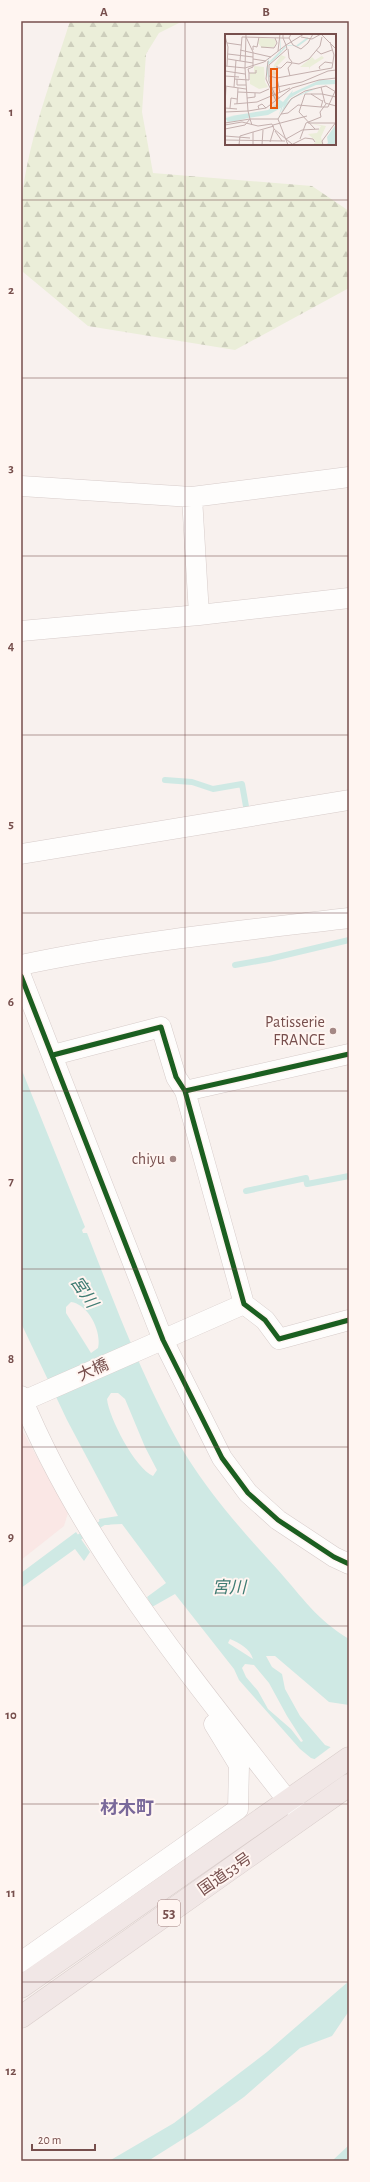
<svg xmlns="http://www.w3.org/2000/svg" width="370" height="2182" font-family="'Alegreya Sans','Noto Sans JP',sans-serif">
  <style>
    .commercial { fill: #fae7e5 }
    .forest { fill: url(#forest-firs) }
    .water { fill: #cfe9e4; fill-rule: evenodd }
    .pier { fill: #f8f1ee }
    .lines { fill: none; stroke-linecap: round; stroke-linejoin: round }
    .stream { stroke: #cfe9e4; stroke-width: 6 }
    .street-casing { stroke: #d7ccca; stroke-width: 21 }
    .highway-casing { stroke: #d9cdcb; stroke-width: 23 }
    .street { stroke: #fefdfc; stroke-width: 20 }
    .highway { stroke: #f1e7e6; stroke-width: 22 }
    .cycleway-casing { stroke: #fff5f1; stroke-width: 8 }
    .cycleway { stroke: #1b5e20; stroke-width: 5 }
    .grid { fill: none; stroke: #774f4d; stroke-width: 1; stroke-opacity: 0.55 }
    .poi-dot { fill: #a48885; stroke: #fff5f1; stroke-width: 1.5 }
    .labels { text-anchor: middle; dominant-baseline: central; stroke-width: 4; stroke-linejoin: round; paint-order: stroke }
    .shield { fill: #fff5f1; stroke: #a0817e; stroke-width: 1 }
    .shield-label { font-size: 15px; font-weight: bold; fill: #774f4d }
    .poi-label { font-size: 16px; fill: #774f4d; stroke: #fff5f1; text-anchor: end }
    .street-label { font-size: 16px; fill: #774f4d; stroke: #fff5f1 }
    .water-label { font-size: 17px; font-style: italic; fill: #407c73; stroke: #fff5f1 }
    .quarter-label { font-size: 18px; font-weight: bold; fill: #7a699a; stroke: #fff5f1 }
    .inset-river { fill: none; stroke: #cfe9e4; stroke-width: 2 }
    .inset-road { fill: none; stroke: #c4b0ae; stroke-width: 1 }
    .view { fill: #e8590c; fill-opacity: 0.15; stroke: #e8590c; stroke-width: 2 }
    .inset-edge { fill: none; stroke: #774f4d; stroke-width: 2 }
    .neatline { fill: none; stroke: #774f4d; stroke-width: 1.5 }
    .grid-label { font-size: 13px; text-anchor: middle; font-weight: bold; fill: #774f4d }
  </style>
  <defs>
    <pattern id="forest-firs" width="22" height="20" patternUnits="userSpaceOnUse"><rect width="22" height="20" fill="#ebeed9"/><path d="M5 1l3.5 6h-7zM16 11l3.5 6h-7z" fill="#cdcebc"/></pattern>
  </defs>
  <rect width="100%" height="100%" fill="#f8f1ee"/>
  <path class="commercial" d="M21,1428L68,1513L64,1526L21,1560Z"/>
  <path class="forest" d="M70,21H183L159,33L146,54L142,112L153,173L312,186L349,211V288L235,350L88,326L23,272C9,186 45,101 70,21Z"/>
  <path class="water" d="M21,1068L85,1227L82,1230L83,1233H87C115,1305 147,1390 187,1457C213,1498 245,1534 278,1570C303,1598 316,1619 349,1639V1705L329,1702L275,1656H266L272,1667L282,1674L285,1689L300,1716L325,1745L349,1754V1770L311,1758L300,1749L239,1680L234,1669L175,1594L152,1607L147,1597L166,1583L122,1524L100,1525L99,1519L118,1516L67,1420L21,1323ZM71,1302C88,1304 102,1331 98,1348L91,1353L66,1313V1307ZM111,1393H118L125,1399L145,1447L157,1470L153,1476C135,1468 109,1418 107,1399ZM230,1639C239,1643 250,1648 253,1659L228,1643ZM245,1664L254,1665L269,1683L287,1716L303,1741L301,1742L291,1729L268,1709L258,1691L246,1677L242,1668Z
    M76,1532L90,1552L84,1561L75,1549L21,1588V1573Z
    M349,1981V2011L332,2036L300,2048L244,2097L202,2127L148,2161H109L174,2123L267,2052Z
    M349,2145V2161H332Z"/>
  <path class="pier" d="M332,1746L349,1752V1772L312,1761Z"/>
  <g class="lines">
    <path class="stream" d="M165,780L192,782L213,789L242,784L247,812
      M235,965L269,959L349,940
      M246,1191L306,1178L307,1184L349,1176
      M73,1541L104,1522H108"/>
    <defs>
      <path id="street" d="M21,486L192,497L349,477
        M192,497L199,615
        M21,631L199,615L349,598
        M21,854L349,800
        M21,965C129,942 239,931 349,918
        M21,976L163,1340L222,1458L248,1493L278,1520L334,1557L349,1564
        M53,1055L161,1027L176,1077L185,1091L244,1304L265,1320L279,1339L349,1320
        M185,1091L349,1054
        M21,1396C83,1547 189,1673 288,1801L305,1817
        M21,1402L244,1304
        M21,1962L238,1809L239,1765L214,1724"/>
      <path id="highway" d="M21,1987L349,1758
        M21,2017L349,1785"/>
    </defs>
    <use href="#street" class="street-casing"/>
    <use href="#highway" class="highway-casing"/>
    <use href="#street" class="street"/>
    <use href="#highway" class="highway"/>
    <defs>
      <path id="cycleway" d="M21,976L163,1340L222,1458L248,1493L278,1520L334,1557L349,1564
        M53,1055L161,1027L176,1077L185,1091L244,1304L265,1320L279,1339L349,1320
        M185,1091L349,1054"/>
    </defs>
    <use href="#cycleway" class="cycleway-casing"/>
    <use href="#cycleway" class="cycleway"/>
  </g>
  <path class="grid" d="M185,21V2161M21,200H349M21,378H349M21,556H349M21,735H349M21,913H349M21,1091H349M21,1269H349M21,1447H349M21,1626H349M21,1804H349M21,1982H349"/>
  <g class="poi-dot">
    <circle cx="333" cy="1031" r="4"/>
    <circle cx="173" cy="1159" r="4"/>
  </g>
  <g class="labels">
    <rect class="shield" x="158" y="1900" width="22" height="26" rx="3"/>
    <g class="shield-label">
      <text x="169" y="1913">53</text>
    </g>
    <g class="poi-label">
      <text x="325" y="1022">Patisserie<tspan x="325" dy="18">FRANCE</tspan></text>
      <text x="165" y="1159">chiyu</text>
    </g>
    <g class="street-label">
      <text transform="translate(93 1370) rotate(-24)">大橋</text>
      <text transform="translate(225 1874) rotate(-35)">国道53号</text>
    </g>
    <g class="water-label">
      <text transform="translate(84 1292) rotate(56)">宮川</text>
      <text x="229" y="1587">宮川</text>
    </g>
    <g class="quarter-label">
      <text x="127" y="1809">材木町</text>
    </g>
  </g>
  <g transform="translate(225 34)">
    <rect width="111" height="111" fill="#f8f1ee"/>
    <path d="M35,4L50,5L51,9L49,13L37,14L33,9ZM29,32L39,33L40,48L43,53L34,55L25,50V39H29Z" fill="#ebeed9"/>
    <path d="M56,21L61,23L48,36L52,40L47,41L49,31ZM97,22L99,24L85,33V36L84,33H75L87,23L90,26ZM84,89L101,92L96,103L98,111H88L91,107L83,100L92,99L96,92Z" fill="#ebeed9"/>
    <path d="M56,0V17L58,14L63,11H75L62,12L53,22L43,31L44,50L52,64L58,68L68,56L67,59L95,46H111V50L91,51L75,58L65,64L61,69L66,65L68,63L70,62L75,60L79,59L80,58L82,57L90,55L96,53L68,64L56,79L59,71L57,74V75L53,83L54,85L53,84L56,74L43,81L23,84L11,87L0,88H3L0,84L9,82L0,83L43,76L53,69L46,58L41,35L44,23V28L55,17ZM111,90L110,111H100L103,109L102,103Z" fill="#cfe9e4"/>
    <path class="inset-river" d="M72,12L83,4"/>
    <path class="inset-road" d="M96,0L111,15M0,2L3,13L2,32M21,3L28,18V33L23,35L24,39M76,3L87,5L96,0M64,4L68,11L76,15L83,9L88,0M105,8L109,21L107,34M2,9L16,11M61,11L58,4H64L66,0M36,13L49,14L52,9L50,4M63,15L64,24L67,28M15,16L46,23M28,16V12L32,13L34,3M91,16L96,20L107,16M53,17L55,0M3,20L28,23M3,25L28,29M28,25L41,27M15,27L17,3L58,4V0M43,27L41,45L51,67M0,32L20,34L21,0M52,32V34H56L62,28L74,30L84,25L95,12L97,3M95,35L94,33L100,28L107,29M0,37L20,40M0,42L14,43M44,42L52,44L107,34M65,42L63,34L67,29M52,44L55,59M9,45L24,46V39H31V36M12,45V51H21M77,48L103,37L111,36M0,52L21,55M9,53L11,26M96,53L100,69L111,72M47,54L77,48M13,58L35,59L44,55M86,60L97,67M22,64L30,63V59M55,64L50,61L44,47V31L62,15L61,11L79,0M9,70L32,68L65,54M12,70L13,54M0,71L1,53M96,73H103L111,55M0,74L12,75M5,74L6,64L12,65M34,75L33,72L37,70L41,74M23,77L20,34L39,28L61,11M0,78L23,77M56,80L66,65L80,57L101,52L111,58M25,85H53L63,111M53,85L56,80L63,79L73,71L96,73L98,66M17,88L33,92L47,90L49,95L67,110M0,89L25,85L27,91M83,89H110M0,91L17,88M48,91L82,82M0,95L20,91L25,85L23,77L41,74L67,54L94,46L111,44M90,95L74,78L80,60H97L111,63M50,97L57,107M28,98L49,92M0,102L25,104M61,105L77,96L94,95M75,105L81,89L96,83L95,78L101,70M0,106L60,107M45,108L49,95M14,111L15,102L28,98V110M37,111L38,96M66,111L80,104L88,105L90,108M98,111L97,107L111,88"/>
    <path class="view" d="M46,35H52V74H46Z"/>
    <rect width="111" height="111" class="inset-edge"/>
  </g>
  <rect width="370" height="2182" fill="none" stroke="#fff5f1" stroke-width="44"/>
  <path d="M32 2144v6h63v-6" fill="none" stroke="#774f4d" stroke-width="2"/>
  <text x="38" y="2144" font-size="12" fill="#774f4d" stroke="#fff5f1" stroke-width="3" paint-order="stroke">20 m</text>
  <rect x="22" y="22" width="326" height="2138" class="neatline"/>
  <g class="grid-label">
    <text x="104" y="16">A</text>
    <text x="266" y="16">B</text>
    <text x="11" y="116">1</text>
    <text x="11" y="294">2</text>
    <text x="11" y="472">3</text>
    <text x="11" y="650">4</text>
    <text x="11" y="828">5</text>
    <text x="11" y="1006">6</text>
    <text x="11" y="1185">7</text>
    <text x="11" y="1363">8</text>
    <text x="11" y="1541">9</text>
    <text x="11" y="1719">10</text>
    <text x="11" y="1897">11</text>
    <text x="11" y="2075">12</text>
  </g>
</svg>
